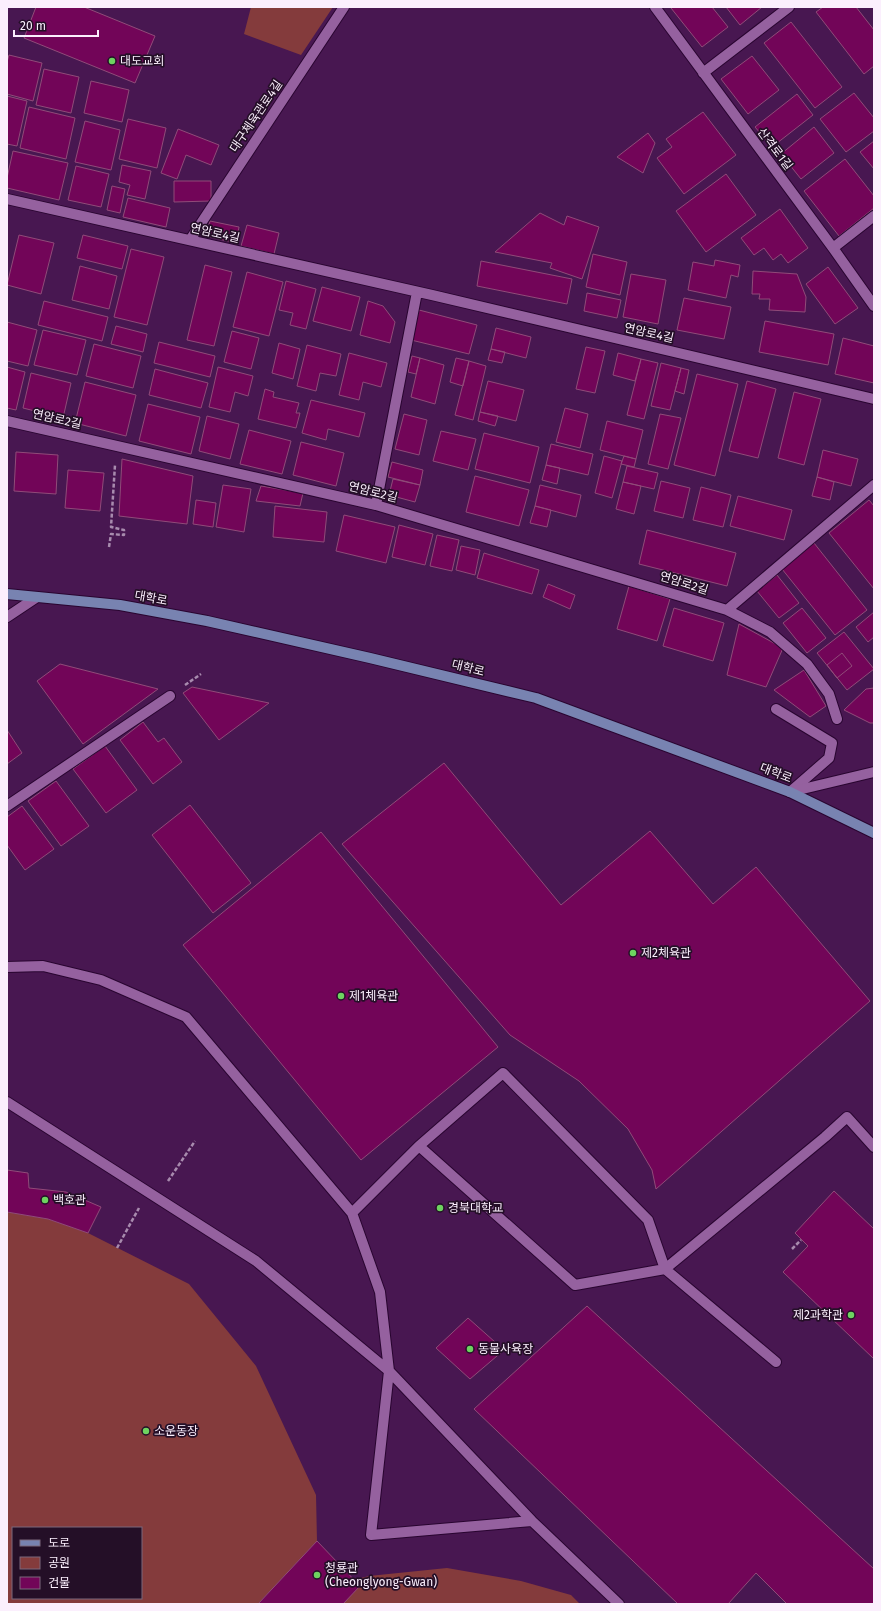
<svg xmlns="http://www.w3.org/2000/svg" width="881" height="1611" font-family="'Fira Sans','Noto Sans KR',sans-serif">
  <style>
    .green { fill: #843b3c; fill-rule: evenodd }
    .building { fill: #720558; stroke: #904b79 }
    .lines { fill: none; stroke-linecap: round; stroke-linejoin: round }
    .service-casing { stroke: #290530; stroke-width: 12 }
    .minor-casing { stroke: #290530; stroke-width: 12 }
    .tertiary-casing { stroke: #290530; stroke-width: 12 }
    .secondary-casing { stroke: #290530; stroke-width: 12 }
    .path { stroke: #a88bae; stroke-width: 2.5; stroke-dasharray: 4 2; stroke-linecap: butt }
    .service { stroke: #95619f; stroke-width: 10 }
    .minor { stroke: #95619f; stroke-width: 10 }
    .tertiary { stroke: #95619f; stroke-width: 10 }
    .secondary { stroke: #7883b1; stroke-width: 10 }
    .poi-dot { fill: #6ed360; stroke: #240f27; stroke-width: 1.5 }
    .labels { text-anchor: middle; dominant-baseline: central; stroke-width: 3.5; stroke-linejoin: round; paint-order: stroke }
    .poi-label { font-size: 12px; fill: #fbeffd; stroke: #240f27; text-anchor: start }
    .street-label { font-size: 12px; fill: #fbeffd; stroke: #240f27 }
  </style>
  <rect width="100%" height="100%" fill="#481751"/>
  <path class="green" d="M251,7H333L301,55L244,34Z
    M7,1212L48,1219L88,1233L189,1284L256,1366L316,1495L317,1541L258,1604H7ZM13,1528H141V1598H13Z
    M447,1568L521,1581L571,1595L580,1604H310L325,1587L369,1576Z"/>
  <path class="building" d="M36,7H84L155,36L135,83L24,38Z
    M672,7H712L728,27L702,47L671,8Z
    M726,7H762L740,25Z
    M823,7H856L874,30V66L864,74L816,12Z
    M791,22L842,87L815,108L764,43Z
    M9,55L42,63L33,101L7,94V62Z
    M752,56L779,90L748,114L721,79Z
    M44,69L79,77L71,113L36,105Z
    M91,81L129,90L122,122L84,113Z
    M854,93L874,118V131L846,152L820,119Z
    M797,94L813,115L772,147L755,127Z
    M7,96L27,101L17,146L7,144Z
    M29,107L75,118L66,159L20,148Z
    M703,112L736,155L684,194L657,158L672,147L666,139Z
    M128,119L166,128L157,168L119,159Z
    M85,121L120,130L111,170L75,162Z
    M814,127L834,153L801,179L781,154Z
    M178,129L219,145L211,165L186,155L177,179L161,173Z
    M648,133L655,143L643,173L617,157Z
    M874,141V169L860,152Z
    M13,151L68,163L59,200L7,188V178Z
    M845,159L874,196V208L839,236L804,191Z
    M122,165L151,171L145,199L127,195L130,185L119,182Z
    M76,166L109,174L101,207L68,200Z
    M726,174L756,215L706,252L676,211Z
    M174,181H211V201L174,202Z
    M112,186L125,189L120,213L107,210Z
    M128,198L170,208L166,227L123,217Z
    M780,209L808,248L788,263L781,254L773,260L764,248L754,255L741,238Z
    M540,213L564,225L567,216L599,227L582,279L550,268L552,263L495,252Z
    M210,221L239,227L236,243L206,236Z
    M247,225L279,233L274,254L241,246Z
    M19,235L54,243L41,294L7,285Z
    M83,235L128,246L122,269L77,258Z
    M131,249L164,257L147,325L114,317Z
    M593,254L627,262L620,295L586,287Z
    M715,260L740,265L738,277L731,275L726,298L688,290L693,262L714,266Z
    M481,261L572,279L567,304L477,286Z
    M205,265L232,272L214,346L187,340Z
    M80,266L117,276L109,309L72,300Z
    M828,267L858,308L835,324L806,284Z
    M753,271L797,274L806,297L805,312L769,310L770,299H759L760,294H752Z
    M247,272L283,282L269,336L233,327Z
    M631,274L666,280L658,324L623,317Z
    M286,281L316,289L306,329L290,325L293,313L279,310Z
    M322,287L360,297L351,331L313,321Z
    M587,293L621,300L617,318L584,311Z
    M684,298L731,307L724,339L677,330Z
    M44,301L108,317L102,341L38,325Z
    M368,301L383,306L395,322L390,343L360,335Z
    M419,310L477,325L469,354L411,340Z
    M765,321L834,334L828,365L759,352Z
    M7,322L37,330L28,366L7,361Z
    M116,326L147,334L143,352L111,344Z
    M496,328L531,337L526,358L491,349Z
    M43,330L86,340L77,375L34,365Z
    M232,331L259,338L251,369L224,362Z
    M843,338L874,346V383L835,374Z
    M159,342L215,356L210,377L154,363Z
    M279,343L300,349L293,379L272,373Z
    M94,344L141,356L133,388L86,376Z
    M307,345L341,354L336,376L320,373L316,391L297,386Z
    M586,347L605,351L595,393L576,389Z
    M491,349L505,352L502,363L488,360Z
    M349,353L387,363L381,387L363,382L359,400L339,395Z
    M618,353L641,359L635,381L613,375Z
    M412,356L420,358L416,374L408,372Z
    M420,358L444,365L435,404L411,397Z
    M456,358L469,361L463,386L450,382Z
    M641,359L658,363L644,419L627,415Z
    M469,361L486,366L473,420L455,415Z
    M661,363L681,368L670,410L651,406Z
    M7,367L25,372L16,410L7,408Z
    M218,367L253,376L248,396L235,392L230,412L209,407Z
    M681,368L689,370L684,394L675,391Z
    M155,369L208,383L201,408L149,395Z
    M31,373L71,383L63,418L23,408Z
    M697,374L738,384L715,476L674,465Z
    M488,381L524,390L516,421L480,412Z
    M747,381L776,389L758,458L729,451Z
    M85,382L136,395L126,436L75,423Z
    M265,389L274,392L273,397L299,403L296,413H300L296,428L258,419Z
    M794,392L821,399L804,465L778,458Z
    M311,400L365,413L359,437L328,429L326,440L302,433Z
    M148,404L200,417L191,454L139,441Z
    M565,408L588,414L580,448L556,442Z
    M480,412L498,416L495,426L478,421Z
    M404,414L427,420L419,455L395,449Z
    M660,414L681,418L668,469L648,464Z
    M207,416L239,424L230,459L199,451Z
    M607,421L643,430L636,459L600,450Z
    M249,430L291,441L282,474L240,464Z
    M441,431L476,439L468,470L433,461Z
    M484,433L539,447L530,483L475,469Z
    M301,442L344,453L336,486L293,475Z
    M551,444L593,454L588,475L546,465Z
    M823,450L858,459L851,486L817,477Z
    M16,452L58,455L56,494L14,491Z
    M604,456L622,461L612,498L595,493Z
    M624,456L636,459L634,467L621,464Z
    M122,459L193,476L187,524L119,516Z
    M392,462L423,470L420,485L388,477Z
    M546,465L560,468L557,484L542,480Z
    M627,466L658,473L654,489L623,482Z
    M68,470L104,473L100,511L65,508Z
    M475,476L529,490L519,526L466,512Z
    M817,477L834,482L830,500L812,496Z
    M393,479L420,485L415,502L389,495Z
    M661,481L690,488L683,518L654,511Z
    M623,482L641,486L634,514L616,509Z
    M223,485L251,489L244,532L216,527Z
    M540,485L581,495L576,517L535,506Z
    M261,486L303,493L300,506L256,501Z
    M701,487L731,495L723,527L693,520Z
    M738,496L792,510L784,540L730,526Z
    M196,500L216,503L213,527L193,524Z
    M869,500L874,506V589L829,533Z
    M275,506L327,512L324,542L273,537Z
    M535,506L551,510L547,527L530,523Z
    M344,515L395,527L386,563L336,551Z
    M399,525L433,534L425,565L392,557Z
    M647,530L736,553L727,586L639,564Z
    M437,535L459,540L452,571L430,566Z
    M814,543L867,610L835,635L782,569Z
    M461,546L480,550L475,575L456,570Z
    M484,553L539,570L532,594L477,578Z
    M777,575L799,603L779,618L757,591Z
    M548,584L575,595L570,609L543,597Z
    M629,586L670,599L657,641L617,629Z
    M674,608L724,623L713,661L663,646Z
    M802,608L826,638L807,653L783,623Z
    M874,612V637L868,642L856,627Z
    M739,624L783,648L766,687L727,675Z
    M844,632L874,669L847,690L817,653Z
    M842,653L852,666L837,678L827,665Z
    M60,664L158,689L83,744L37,681Z
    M804,670L826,706L810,717L774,690Z
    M192,687L269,703L219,740L183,693Z
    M874,688V723H870L844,710L866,689Z
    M143,722L158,742L164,738L182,762L153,784L120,740Z
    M7,730L22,753L7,764Z
    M105,746L137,790L106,813L73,769Z
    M444,763L561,905L650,831L713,904L756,867L870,1001L656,1189L652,1170L628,1129L579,1081L510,1035L342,844Z
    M56,781L89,826L61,846L28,801Z
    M190,805L251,883L213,913L152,835Z
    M22,806L54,849L25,870L7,845V817Z
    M321,832L498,1047L361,1160L183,945Z
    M7,1170L28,1173L29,1188L66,1192L101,1207L88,1233L48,1219L7,1212Z
    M834,1191L874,1229V1359L783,1272L808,1246L795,1233Z
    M587,1306L874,1569V1604H787L756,1573L728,1604H678L474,1409Z
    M468,1318L504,1350L470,1379L436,1348Z
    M317,1541L360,1586L343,1604H258Z"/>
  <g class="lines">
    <defs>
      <path id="service" d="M7,967L43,966L101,980L186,1017L352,1213
        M7,1102L256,1261L389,1371L532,1521L619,1604
        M419,1146L575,1285L665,1269L825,1137L847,1117L874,1147
        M532,1521L371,1535L389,1371L380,1292L352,1213L419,1146L503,1073L648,1220L665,1269L776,1362"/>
      <path id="minor" d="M655,7L833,248L874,306
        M703,73L789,7
        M7,199L432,295L874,399
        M190,240L344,7
        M833,248L874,216
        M7,421L376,505L727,610L874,485
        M376,505L417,292
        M727,610L770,632L807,664L829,694L837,719
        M7,617L37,597
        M776,709L832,743L829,758L790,792
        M7,806L170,696"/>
      <path id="tertiary" d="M790,792L874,772"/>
      <path id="secondary" d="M7,594L120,605L207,621L370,658L536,698L790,792L874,833"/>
    </defs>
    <use href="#service" class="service-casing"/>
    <use href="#minor" class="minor-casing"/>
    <use href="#tertiary" class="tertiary-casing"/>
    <use href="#secondary" class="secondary-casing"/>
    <path class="path" d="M109,547L111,534L124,535V530L111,527L115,465
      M185,685L201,674
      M168,1181L195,1141
      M117,1248L139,1208
      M792,1249L801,1240"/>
    <use href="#service" class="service"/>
    <use href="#minor" class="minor"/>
    <use href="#tertiary" class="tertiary"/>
    <use href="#secondary" class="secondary"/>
  </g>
  <g class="poi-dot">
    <circle cx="112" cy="61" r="4"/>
    <circle cx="633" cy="953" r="4"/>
    <circle cx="341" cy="996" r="4"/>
    <circle cx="45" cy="1200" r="4"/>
    <circle cx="440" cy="1208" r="4"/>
    <circle cx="851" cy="1315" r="4"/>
    <circle cx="470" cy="1349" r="4"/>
    <circle cx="146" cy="1431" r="4"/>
    <circle cx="317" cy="1575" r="4"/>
  </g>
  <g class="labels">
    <g class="poi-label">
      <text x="120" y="61">대도교회</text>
      <text x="641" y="953">제2체육관</text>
      <text x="349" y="996">제1체육관</text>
      <text x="53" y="1200">백호관</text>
      <text x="448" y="1208">경북대학교</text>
      <text x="843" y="1315" text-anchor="end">제2과학관</text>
      <text x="478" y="1349">동물사육장</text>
      <text x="154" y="1431">소운동장</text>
      <text x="325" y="1568">청룡관<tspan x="325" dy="14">(Cheonglyong-Gwan)</tspan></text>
    </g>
    <g class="street-label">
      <text transform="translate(256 116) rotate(-56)">대구체육관로4길</text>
      <text transform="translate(775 149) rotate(53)">산격로1길</text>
      <text transform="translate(215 233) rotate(13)">연암로4길</text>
      <text transform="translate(649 333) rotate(13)">연암로4길</text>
      <text transform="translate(57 419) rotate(13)">연암로2길</text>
      <text transform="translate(373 492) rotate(14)">연암로2길</text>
      <text transform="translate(684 583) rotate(17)">연암로2길</text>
      <text transform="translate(151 598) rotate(10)">대학로</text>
      <text transform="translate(468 668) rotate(14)">대학로</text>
      <text transform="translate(776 773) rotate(21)">대학로</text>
    </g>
  </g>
  <rect width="881" height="1611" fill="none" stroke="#fbeffd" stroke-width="16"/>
  <rect x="12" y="1527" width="130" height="72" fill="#240f27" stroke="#7a697d"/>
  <rect x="20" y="1540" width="20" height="6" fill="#7883b1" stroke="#7a697d"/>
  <text x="48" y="1547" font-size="12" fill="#fbeffd">도로</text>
  <rect x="20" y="1557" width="20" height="12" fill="#843b3c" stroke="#7a697d"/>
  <text x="48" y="1567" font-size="12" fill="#fbeffd">공원</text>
  <rect x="20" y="1577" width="20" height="12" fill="#720558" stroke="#7a697d"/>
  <text x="48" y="1587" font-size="12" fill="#fbeffd">건물</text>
  <path d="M14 30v6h84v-6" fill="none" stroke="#fbeffd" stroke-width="2"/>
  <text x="20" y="30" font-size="12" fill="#fbeffd" stroke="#240f27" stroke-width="3" paint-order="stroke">20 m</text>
</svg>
